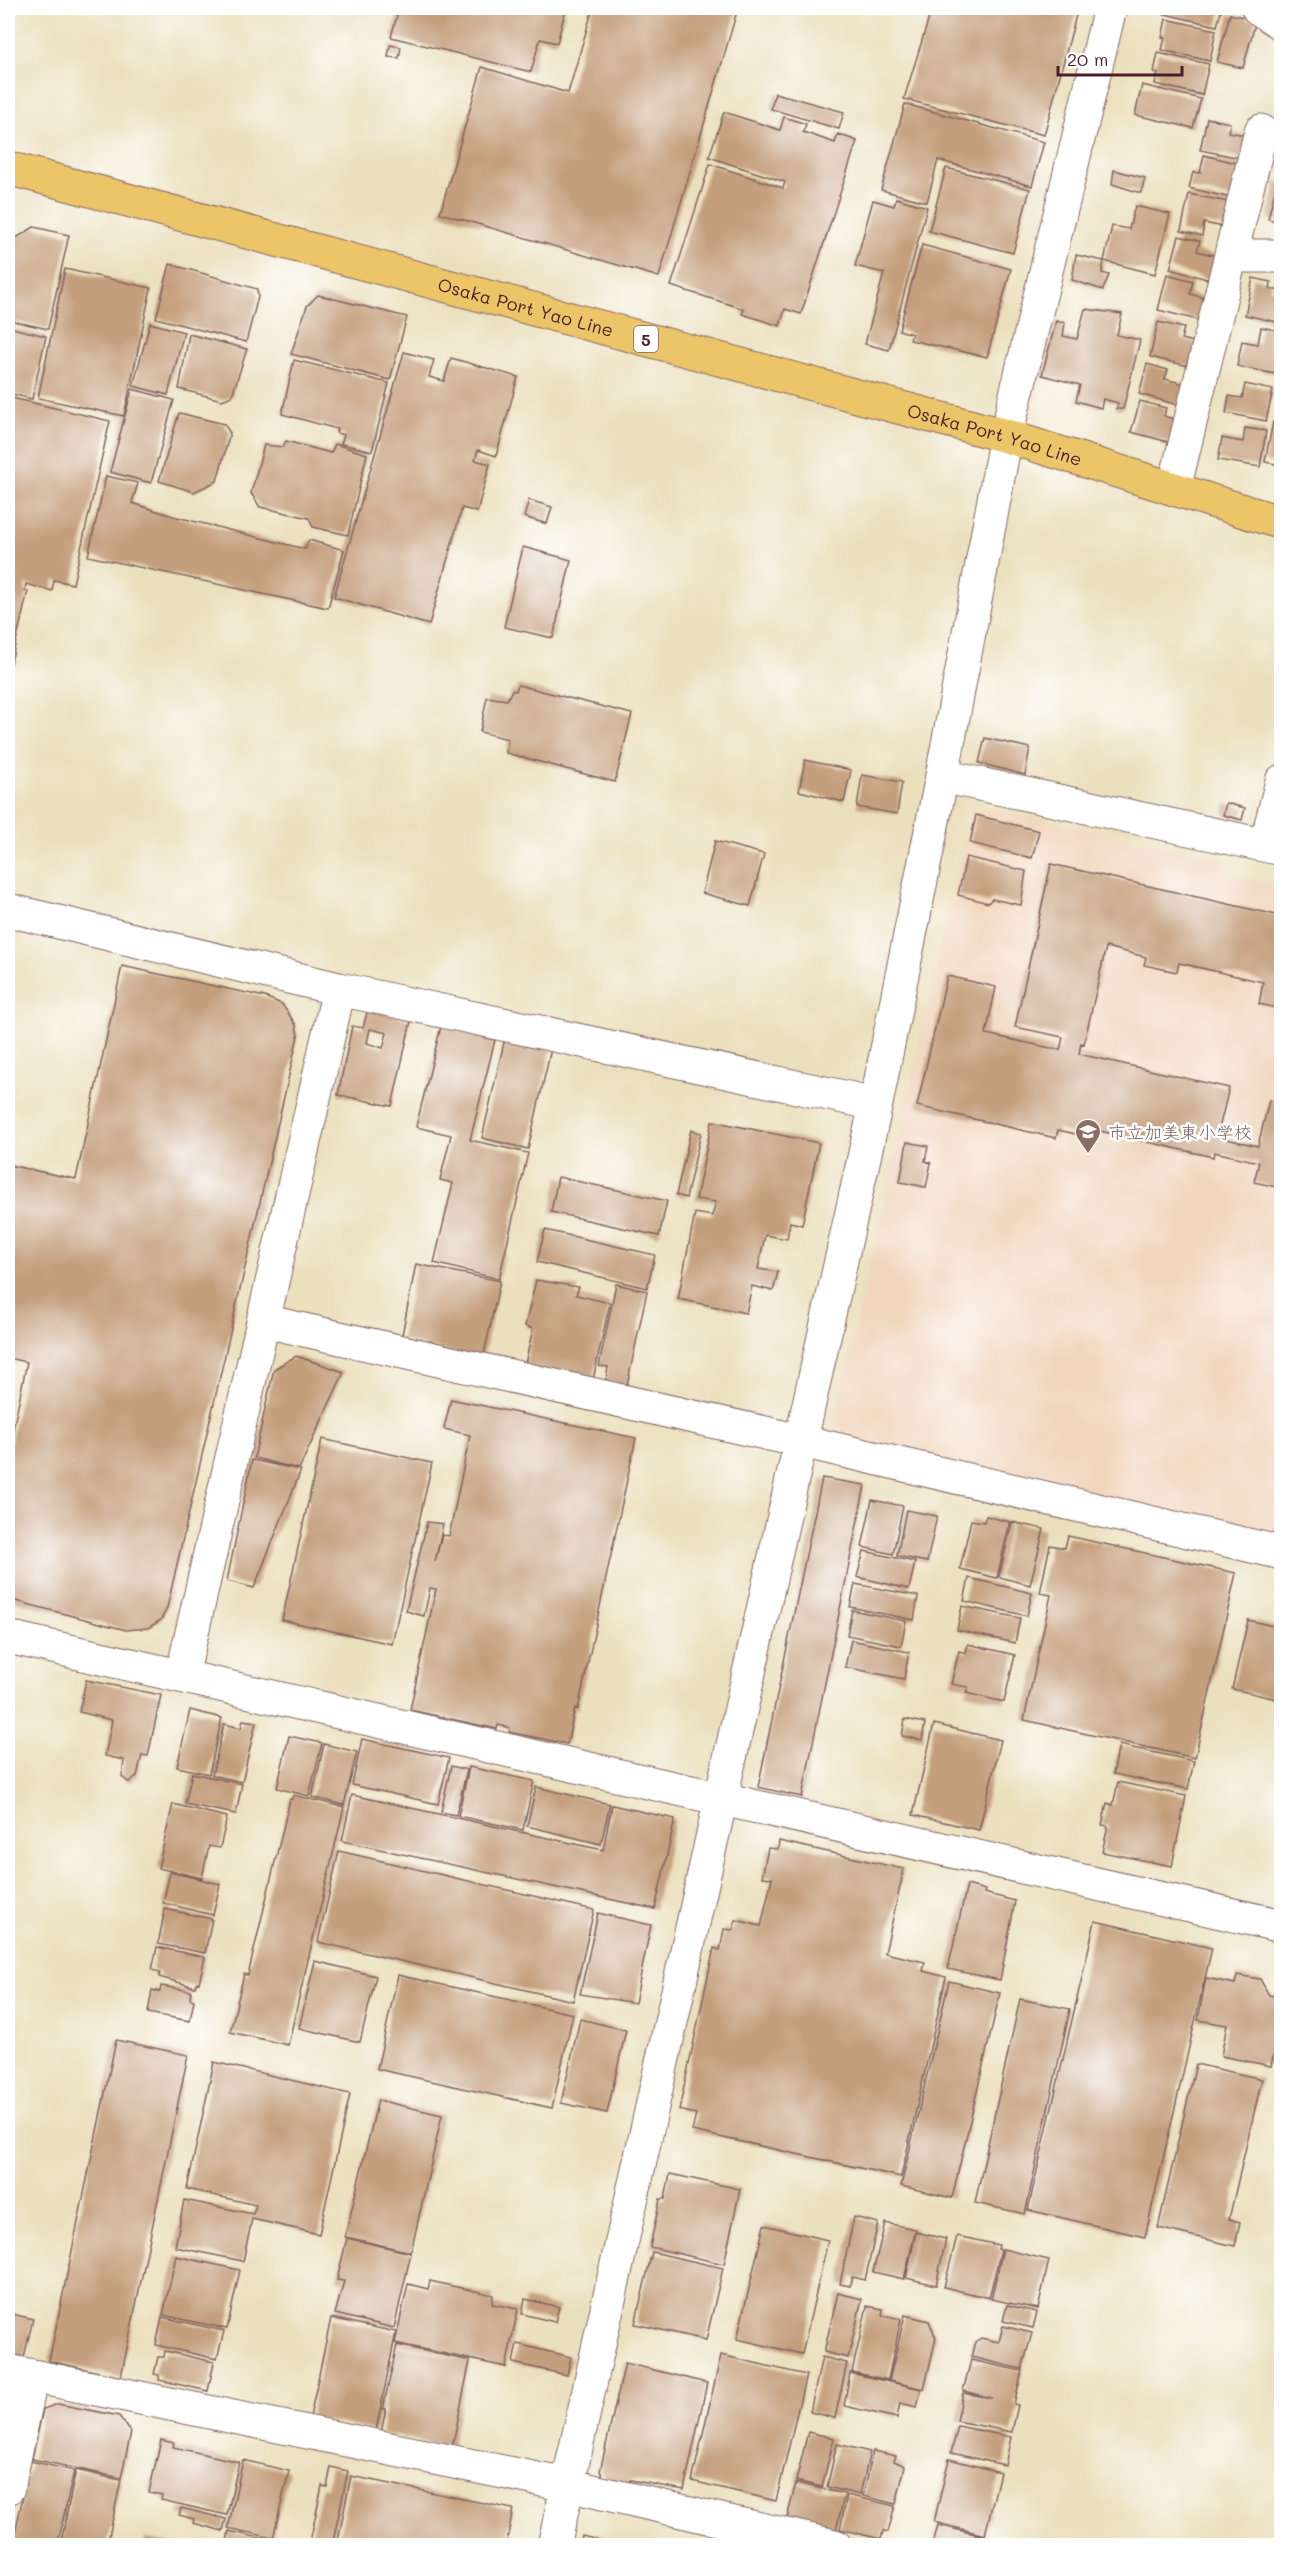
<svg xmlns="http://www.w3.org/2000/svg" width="1289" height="2553" font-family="Mali,'Klee One',sans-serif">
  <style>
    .built { fill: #f1d5bd }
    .building { fill: #c49f7d; fill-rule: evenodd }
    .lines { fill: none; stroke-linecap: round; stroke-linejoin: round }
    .minor-casing { stroke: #82635e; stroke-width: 35 }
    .major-casing { stroke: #82635e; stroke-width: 35 }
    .minor { stroke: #fff; stroke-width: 33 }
    .major { stroke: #edc569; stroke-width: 33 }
    .labels { text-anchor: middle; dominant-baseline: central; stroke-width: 5; stroke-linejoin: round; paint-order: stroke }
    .shield { fill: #fff; stroke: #80626b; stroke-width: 1.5 }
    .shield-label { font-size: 16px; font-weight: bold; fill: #4a1f2b }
    .street-label { font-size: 18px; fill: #4a1f2b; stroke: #fff }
    .education-label { font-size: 18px; fill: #785e54; stroke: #fff; text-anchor: start }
  </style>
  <rect width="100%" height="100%" fill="#fff"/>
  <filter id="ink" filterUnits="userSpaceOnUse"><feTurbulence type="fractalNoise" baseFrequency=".0167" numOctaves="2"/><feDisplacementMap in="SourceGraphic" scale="12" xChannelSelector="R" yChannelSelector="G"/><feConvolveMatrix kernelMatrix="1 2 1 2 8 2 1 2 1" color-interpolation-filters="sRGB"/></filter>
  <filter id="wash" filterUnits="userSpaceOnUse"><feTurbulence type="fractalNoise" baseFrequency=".008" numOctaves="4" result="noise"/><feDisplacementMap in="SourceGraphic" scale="24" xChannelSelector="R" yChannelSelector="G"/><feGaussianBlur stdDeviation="1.35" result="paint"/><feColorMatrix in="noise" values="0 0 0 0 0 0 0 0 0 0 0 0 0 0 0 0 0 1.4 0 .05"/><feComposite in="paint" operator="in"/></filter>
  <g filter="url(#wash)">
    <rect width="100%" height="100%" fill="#ebe0be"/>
    <path class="built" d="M981,807L1227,859L1225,874L1281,887V1536L845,1438L835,1423L970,815Z"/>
    <g id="blocks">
      <path class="building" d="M399,8H566L557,43L540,39L531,72L391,37Z
        M593,8H738L659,277L440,213L482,67L568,93Z
        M932,8H1078L1044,135L904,99Z
        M1157,8H1222L1217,26L1156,12Z
        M1230,14L1256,20L1243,68L1217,62Z
        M1166,19L1216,30L1210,61L1162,50L1165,38L1162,37Z
        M390,45L401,47L399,58L388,57Z
        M1158,53L1209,64L1202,95L1155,84L1158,73L1154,72Z
        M1142,85L1201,99L1193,128L1135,115Z
        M775,93L844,112L839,129L771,109Z
        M905,104L1044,142L1032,186L938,160L927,202L881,190Z
        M724,112L780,130L784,117L806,124L803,132L835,143L838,134L857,141L801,314L785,309L780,326L742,314L744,309L671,286L710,164L783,188L785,182L709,157Z
        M1207,118L1230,123L1228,132L1251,136L1246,159L1200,150Z
        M1204,155L1244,165L1235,199L1189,188L1193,172L1200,173Z
        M946,168L1030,189L1013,253L929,231Z
        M1114,170L1145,178L1141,193L1112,184Z
        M1277,181L1281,182V222L1268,219Z
        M1189,194L1233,203L1229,228L1204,223L1202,236L1181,231Z
        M896,198L927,207L889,350L865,344L884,273L855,266L873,200L894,206Z
        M1135,206L1170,214L1155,274L1104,261L1112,226L1129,229Z
        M34,227L69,235L48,329L8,320V243Z
        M1179,236L1200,241L1197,251L1224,258L1218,282L1170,269Z
        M922,245L1011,269L987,357L910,340L912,334L899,330Z
        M1076,255L1104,261L1102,273L1109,275L1103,290L1072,280Z
        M170,264L257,289L258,297L246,342L156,318Z
        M65,269L151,288L124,416L38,398Z
        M1167,274L1193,281L1190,294L1212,300L1206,322L1158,310Z
        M1253,278L1271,282L1270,289L1281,291V323L1245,315Z
        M318,295L407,317L390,380L291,354L307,306Z
        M1085,309L1122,314L1117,335L1140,340L1123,409H1116L1118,403L1103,399L1101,408L1076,401L1080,385L1042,375L1056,321L1065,323L1063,336L1077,339Z
        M1158,322L1184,328L1181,339L1203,344L1197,368L1150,357Z
        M150,323L184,332L168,395L133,386Z
        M8,327L46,336L32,399L8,393Z
        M1261,327L1281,331V346L1275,374L1237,366L1242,341L1258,344Z
        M189,334L247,349L232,396L222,400L179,389Z
        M404,352L434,360L429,377L444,381L451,358L518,377L496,456L478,450L475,460L490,464L477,512L462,508L429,625L334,597Z
        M294,360L389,383L372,451L341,444L344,435L336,433L337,429L282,414Z
        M1147,364L1168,370L1165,379L1195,387L1189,408L1139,394Z
        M1245,384L1273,390L1266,421L1226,413L1229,396L1242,398Z
        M132,389L174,400L151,483L110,472Z
        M8,397L110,421L73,584L54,580L52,591L26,584L25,591H28L8,675Z
        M1140,401L1166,408L1164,416L1186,423L1180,445L1131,432Z
        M179,413L224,424L230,433L217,481L194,492L159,481Z
        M1273,422L1281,424V465L1265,462Z
        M1245,428L1266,431L1260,467L1218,460L1222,438L1243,442Z
        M286,441L331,453L335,444L367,454L348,535L313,527L309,518L260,507L251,493L264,445L283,447Z
        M106,476L138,483L132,503L173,516L305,549L309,540L344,550L328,608L88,556Z
        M529,500L552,507L547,524L524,517Z
        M523,547L571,560L553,638L504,627Z
        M518,685L632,714L615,782L506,753L508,739L480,732L487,697L507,700L512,690L516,691Z
        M985,738L1030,748L1025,775L979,763Z
        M805,760L851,770L844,802L799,791Z
        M862,775L902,782L897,814L857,807Z
        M1226,803L1245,808L1242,820L1223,815Z
        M976,815L1039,831L1032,858L970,843Z
        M715,841L764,854L750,906L702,893Z
        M966,857L1026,871L1021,905L992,899L988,903L958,895Z
        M1051,864L1281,916V1009L1259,1004L1263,982L1179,963L1177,972L1144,965L1146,957L1106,947L1084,1044L1081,1043L1079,1054L1229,1088L1217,1137L1258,1146L1269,1100L1281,1103V1188L1254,1182L1259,1162L1214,1152L1213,1157L1091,1129L1089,1137L1058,1130L1056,1138L917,1106L947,976L996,987L986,1034L1060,1050L1063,1037L1015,1027Z
        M122,966L265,997L282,1004L296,1025L298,1036L167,1608L161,1620L148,1628L126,1630L8,1599V1454L27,1362L8,1358V1165L76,1179Z
        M369,1005L411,1021L392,1106L338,1095L352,1026L363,1028ZM370,1029L387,1033L383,1048L367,1043Z
        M441,1026L495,1040L470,1140L528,1153L499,1279L434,1263L453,1183L440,1180L451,1135L416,1127Z
        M505,1038L551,1049L528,1149L482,1138Z
        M712,1121L819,1143L802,1225L790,1222L787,1239L765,1235L758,1269L778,1272L773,1291L752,1286L746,1313L678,1299L695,1213L712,1216L716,1202L696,1199Z
        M691,1130L701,1133L686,1198L676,1195Z
        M907,1142L928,1146L925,1161L931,1163L926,1187L900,1182Z
        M558,1177L667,1201L659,1236L551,1212Z
        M545,1230L655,1255L647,1288L537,1262Z
        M416,1264L500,1281L483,1359L401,1340Z
        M536,1280L579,1287L576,1295L610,1303L592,1384L524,1368L533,1329L525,1326Z
        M616,1284L647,1291L626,1390L605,1386L608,1367L599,1366Z
        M296,1356L344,1372L299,1469L254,1458L274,1369Z
        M451,1399L636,1438L578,1709L575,1708L567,1744L509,1732L510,1728L498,1725L497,1729L410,1710L436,1589L430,1588L424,1616L406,1611L427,1522L443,1524L435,1562L442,1535L449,1536L470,1435L444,1429Z
        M322,1439L432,1463L392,1644L282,1620Z
        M252,1460L301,1470L254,1588L227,1581Z
        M822,1478L865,1485L802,1797L758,1787Z
        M872,1500L903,1506L893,1554L862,1547Z
        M906,1510L937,1516L927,1562L897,1556Z
        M986,1516L1010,1522L997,1578L960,1569L971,1520L984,1522Z
        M1012,1522L1044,1529L1030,1585L999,1577Z
        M1068,1536L1236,1573L1195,1758L1024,1720L1051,1595L1040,1593L1050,1545L1065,1548Z
        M864,1551L915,1562L909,1589L857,1577Z
        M969,1578L1032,1593L1027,1616L964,1601Z
        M855,1584L918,1596L914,1620L850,1607Z
        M962,1606L1020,1618L1015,1643L957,1630Z
        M852,1610L906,1621L901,1646L847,1635Z
        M1248,1620L1281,1628V1700L1232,1689Z
        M851,1640L909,1652L904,1679L845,1667Z
        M968,1644L1015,1655L1004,1702L966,1693L968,1687L951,1684L959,1651L966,1653Z
        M86,1680L161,1695L148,1756L142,1755L137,1776L132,1781L128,1782L122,1777L124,1760L105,1756L112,1720L79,1712Z
        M190,1710L222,1718L209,1774L177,1767Z
        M905,1719L925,1723L922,1740L902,1736Z
        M243,1720L256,1722L242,1782L212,1775L224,1724L241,1728Z
        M934,1724L1001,1740L979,1830L913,1815Z
        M289,1736L322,1743L309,1796L277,1788Z
        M362,1739L449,1758L438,1804L352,1785Z
        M324,1744L357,1752L344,1805L312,1797Z
        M1119,1745L1194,1761L1188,1789L1113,1774Z
        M451,1766L467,1770L456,1815L441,1812Z
        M469,1767L534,1781L523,1830L458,1816Z
        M192,1773L242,1784L236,1814L185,1804Z
        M1118,1782L1186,1796L1172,1866L1102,1852L1108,1826L1102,1825L1107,1803L1113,1805Z
        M536,1787L610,1804L601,1844L527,1826Z
        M293,1795L344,1807L288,2045L230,2032L244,1974L248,1975L290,1799H292Z
        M352,1795L603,1850L612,1805L675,1819L655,1909L342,1841Z
        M173,1804L227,1817L220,1848L209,1846L202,1878L158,1868Z
        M779,1841L904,1869L885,1953L925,1962L923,1971L946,1977L901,2177L692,2131L696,2114L679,2110L714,1948L720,1950L724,1929L733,1930L736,1920L761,1926L772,1878L762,1877L768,1848L778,1849Z
        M339,1851L594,1910L573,2001L318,1942Z
        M170,1872L220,1884L213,1915L163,1903Z
        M967,1885L985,1890L984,1893L1015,1901L1000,1980L948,1969Z
        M165,1909L212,1919L205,1953L158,1944Z
        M598,1913L651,1925L635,2003L580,1994Z
        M1095,1921L1212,1948L1145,2237L1028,2210Z
        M157,1947L205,1957L199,1983L197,1982L195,1987L159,1977L160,1972L152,1970Z
        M315,1961L376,1976L360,2042L299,2028Z
        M398,1975L573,2014L552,2108L377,2069Z
        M1237,1975L1260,1979L1269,1995L1281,1998V2050L1275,2048L1271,2066L1221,2056L1227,2025L1198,2020L1206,1978L1235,1984Z
        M949,1981L1000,1993L952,2198L901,2186Z
        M161,1986L191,1991L190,1999L194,2000L190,2021L148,2013L152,1990L160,1992Z
        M1020,1999L1070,2009L1025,2214L975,2203Z
        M580,2019L626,2030L607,2113L561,2103Z
        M116,2040L188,2055L121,2377L49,2361Z
        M214,2062L350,2094L319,2234L252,2219L243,2261L175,2247L184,2200L253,2214L256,2205L187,2189Z
        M1196,2064L1262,2079L1229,2219L1240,2222L1235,2246L1158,2228Z
        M378,2100L442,2115L411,2252L345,2237Z
        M670,2174L740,2189L724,2264L650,2247L660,2199H665Z
        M854,2217L878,2223L865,2280L852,2277L850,2286L840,2284Z
        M885,2223L916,2229L904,2279L873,2272Z
        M764,2225L828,2240L802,2354L737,2339Z
        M916,2232L946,2239L936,2285L906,2278Z
        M957,2236L999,2245L998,2249L1001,2250L989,2298L944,2287Z
        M347,2238L411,2253L394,2328L335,2314L344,2281L337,2280Z
        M1003,2249L1049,2260L1038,2309L991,2299Z
        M652,2252L723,2268L706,2340L635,2324Z
        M176,2256L240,2270L227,2329L163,2315Z
        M430,2281L493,2295L492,2304L518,2309L506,2367L395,2343L408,2284L428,2289Z
        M838,2293L862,2299L848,2358L824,2352Z
        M525,2299L559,2307L555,2322L522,2314Z
        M1007,2305L1037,2312L1033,2328L1003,2321Z
        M867,2306L883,2309L882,2315L901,2319L888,2380L852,2372Z
        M8,2313L33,2319L24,2357L8,2354Z
        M905,2315L929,2321L936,2338L924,2389L889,2381Z
        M162,2317L224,2331L217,2359L156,2345Z
        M331,2318L396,2332L376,2431L310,2417Z
        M1003,2326L1032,2333L1022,2369L971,2357L975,2342L981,2338L999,2342Z
        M517,2344L571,2357L567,2375L513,2363Z
        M397,2345L470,2361L452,2448L381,2433L386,2409H383Z
        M165,2351L214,2362L208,2391L159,2380V2375L154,2374L158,2357H164Z
        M721,2355L806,2375L776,2501L692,2481Z
        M822,2357L847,2363L835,2418L810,2412Z
        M971,2360L1022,2371L1014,2404L1018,2405L1012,2432L957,2421L963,2393L992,2398L963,2391Z
        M625,2363L707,2383L684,2490L630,2480L629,2486L605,2480L600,2471Z
        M850,2373L921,2389L917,2407L900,2403L897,2418L844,2406Z
        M58,2404L119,2416L131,2432L121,2478L32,2459L43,2409Z
        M958,2426L1011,2437L1005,2465L951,2453Z
        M808,2432L834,2438L822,2487L796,2481Z
        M161,2440L174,2443L173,2447L239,2462L227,2515L161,2500L162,2495L149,2492Z
        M837,2444L870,2452L860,2495L827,2487Z
        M873,2451L896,2456L894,2461L905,2466L896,2504L863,2496Z
        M949,2459L1000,2472L985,2535L934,2522Z
        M243,2460L289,2471L273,2538L228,2528Z
        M31,2461L74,2471L57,2546H12Z
        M331,2467L348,2471L332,2546H309L322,2486L327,2487Z
        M76,2470L121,2480L107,2546H60Z
        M351,2476L513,2509L506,2546H337Z
        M796,2483L845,2494L836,2530L787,2518Z
        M847,2495L895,2506L888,2532L883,2531L881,2539L840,2529Z
        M181,2508L226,2519L223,2531L193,2523L194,2519L179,2515Z
        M938,2525L987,2537L985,2546L933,2544Z
        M229,2531L291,2545V2546H226Z
        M582,2536L619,2545V2546H580Z
        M145,2538L175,2545V2546H144Z"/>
    </g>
  </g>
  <g filter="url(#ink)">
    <use href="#blocks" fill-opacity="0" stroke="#82635e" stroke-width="1.5"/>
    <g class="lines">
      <defs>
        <path id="minor" d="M1258,8L1282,24
          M1231,256H1282
          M1174,489L1261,131
          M942,776L1282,849
          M1266,845L1282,781
          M8,910L339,989L876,1104
          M264,1321L801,1441L1282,1553
          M8,1637L1282,1926
          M182,1676L339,989
          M8,2371L567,2485L835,2546
          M8,2488L32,2376
          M554,2546L876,1104L942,776L1006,436L1110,8"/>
        <g id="major">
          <path id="s1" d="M8,168L1006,436L1282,523"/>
        </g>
      </defs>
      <use href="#minor" class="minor-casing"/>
      <use href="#major" class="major-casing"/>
      <use href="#minor" class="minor"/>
      <use href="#major" class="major"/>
    </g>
  </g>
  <defs>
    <symbol id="school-pin" viewBox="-11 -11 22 30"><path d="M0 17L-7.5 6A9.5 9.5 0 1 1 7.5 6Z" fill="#8d6e63" stroke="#fff"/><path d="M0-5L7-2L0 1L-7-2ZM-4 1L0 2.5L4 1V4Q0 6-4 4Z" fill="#fff"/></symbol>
  </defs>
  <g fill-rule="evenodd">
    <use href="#school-pin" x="1073" y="1117" width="30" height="40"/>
  </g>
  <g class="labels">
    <rect class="shield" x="634" y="326" width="24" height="26" rx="4.5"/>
    <g class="shield-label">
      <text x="646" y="339">5</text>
    </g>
    <g class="street-label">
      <text stroke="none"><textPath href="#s1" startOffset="536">Osaka Port Yao Line</textPath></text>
      <text stroke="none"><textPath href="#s1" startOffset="1022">Osaka Port Yao Line</textPath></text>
    </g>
    <g class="education-label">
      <text x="1108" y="1132">市立加美東小学校</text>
    </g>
  </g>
  <rect width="1289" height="2553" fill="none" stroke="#fff" stroke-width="30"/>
  <path d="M1058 66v9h124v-9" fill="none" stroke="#4a1f2b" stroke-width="3"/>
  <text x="1067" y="66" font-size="18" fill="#4a1f2b" stroke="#ffffff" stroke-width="4.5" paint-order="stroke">20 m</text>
</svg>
